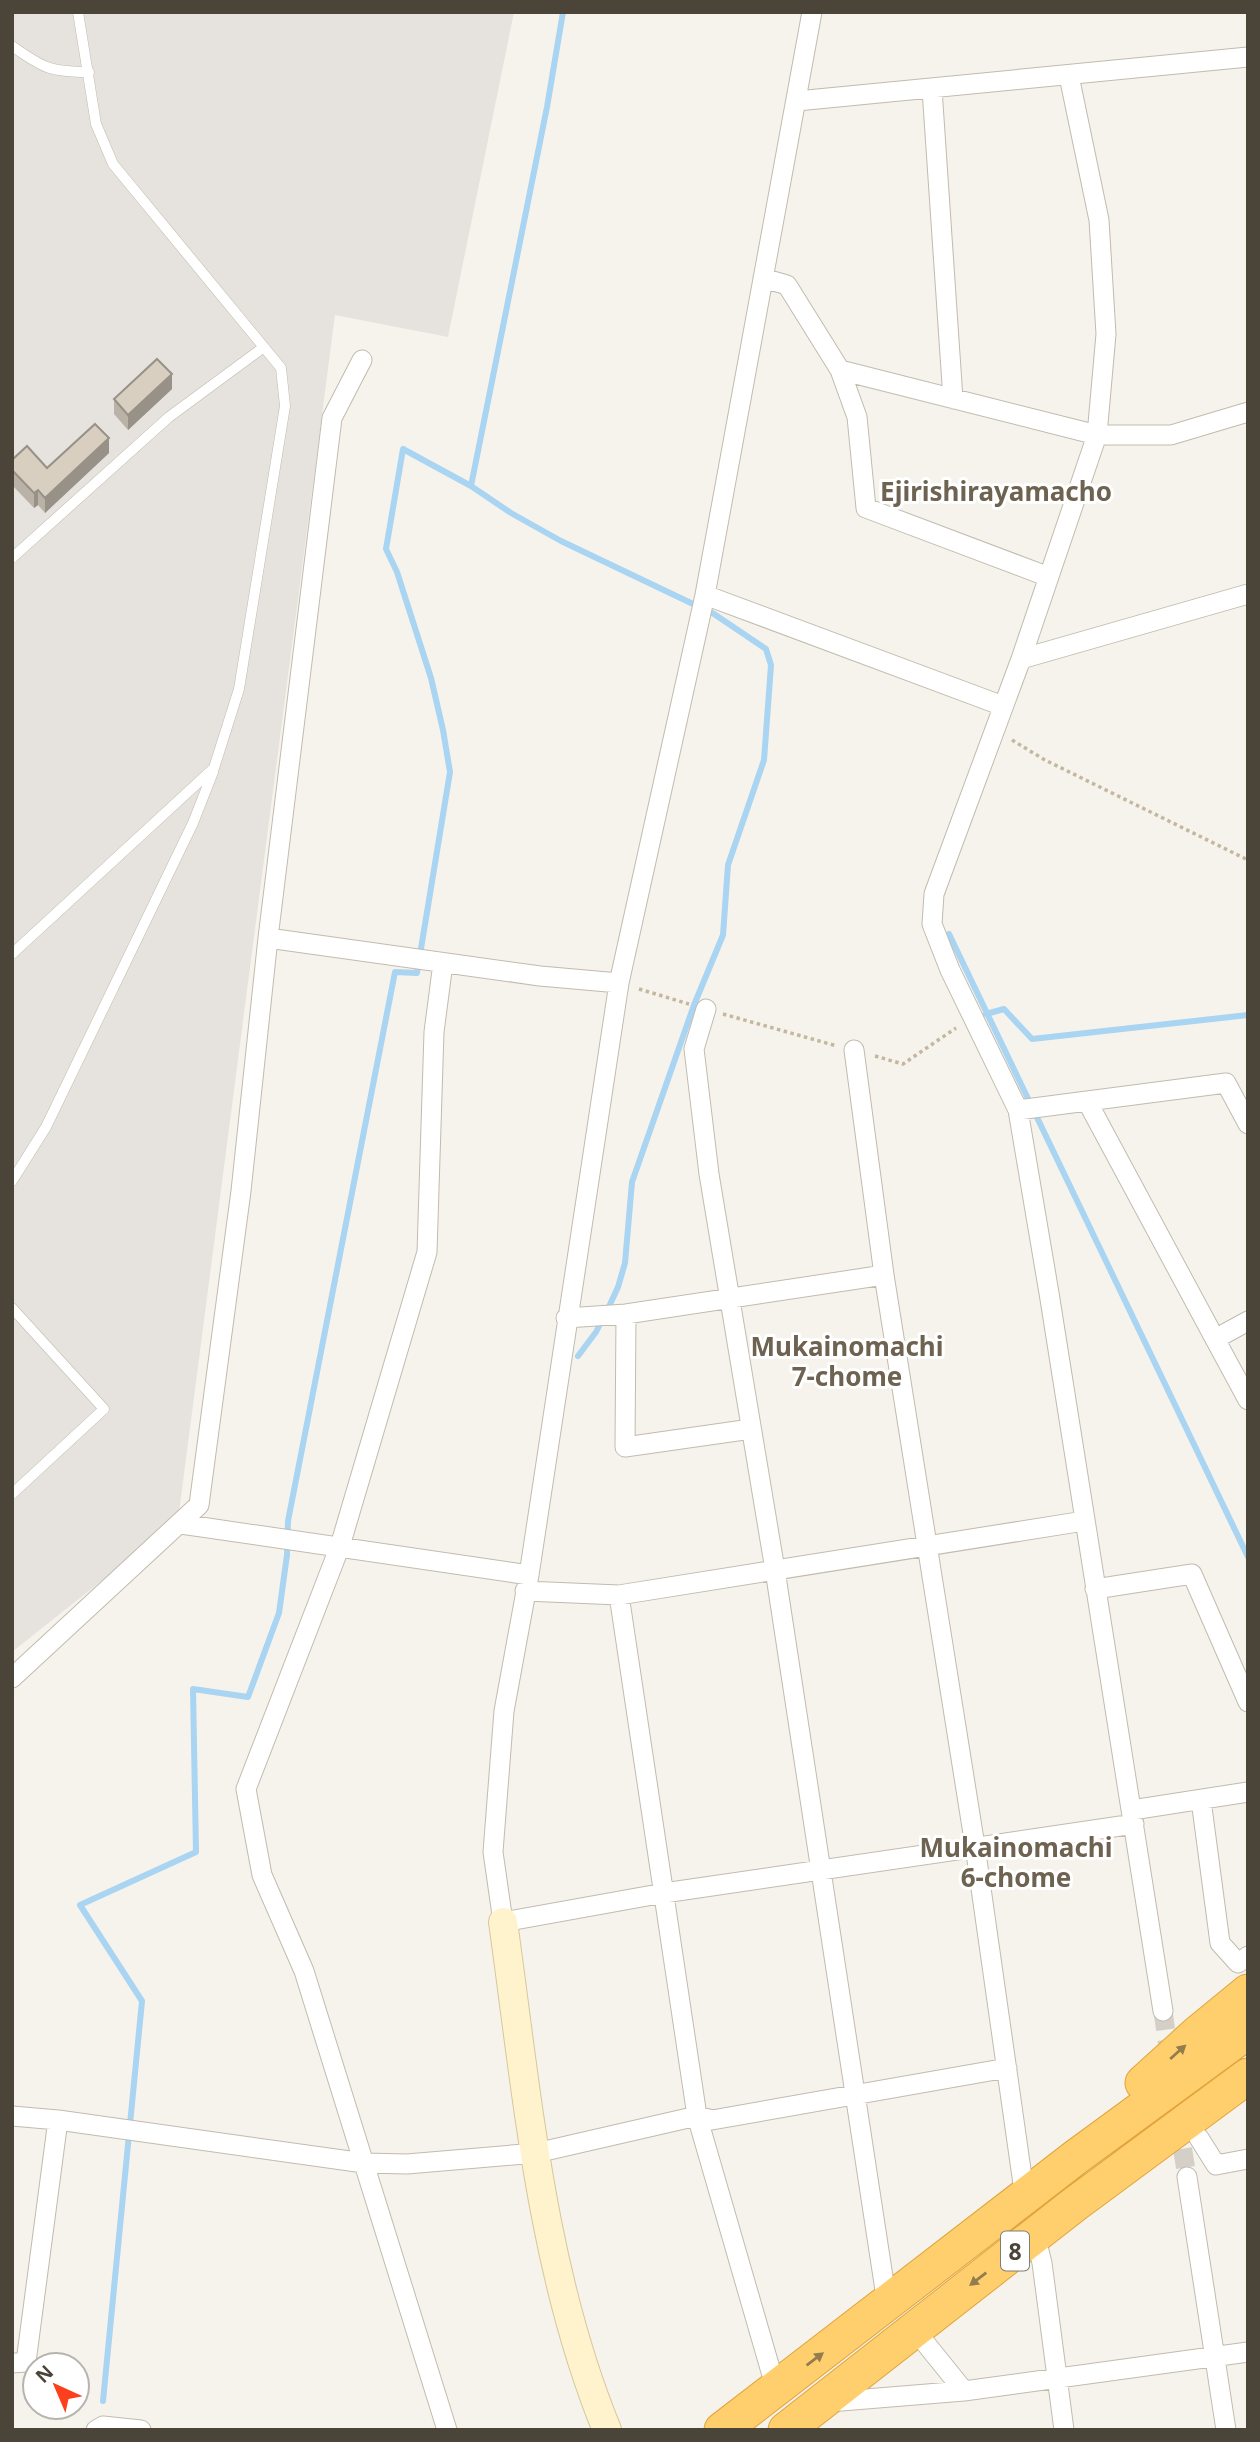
<svg xmlns="http://www.w3.org/2000/svg" width="1260" height="2442" font-family="'Noto Sans',sans-serif">
  <style>
    .industrial { fill: #e6e2dd }
    .lines { fill: none; stroke-linecap: round; stroke-linejoin: round }
    .stream { stroke: #a9d4f2; stroke-width: 6 }
    .street-tunnel { stroke: #d4d0c8; stroke-width: 19; stroke-dasharray: 19 10; stroke-linecap: butt }
    .lane-casing { stroke: #c2bbae; stroke-width: 11 }
    .street-casing { stroke: #c2bbae; stroke-width: 21 }
    .secondary-casing { stroke: #d6c79b; stroke-width: 30 }
    .highway-casing { stroke: #e0a43c; stroke-width: 37 }
    .path { stroke: #c4b79f; stroke-width: 3.5; stroke-dasharray: 3.5 3.5; stroke-linecap: butt }
    .lane { stroke: #fff; stroke-width: 10 }
    .street { stroke: #fff; stroke-width: 19 }
    .secondary { stroke: #fff3cd; stroke-width: 28 }
    .highway { stroke: #ffcf6e; stroke-width: 35 }
    .wall { fill: #bab2a6 }
    .shaded-wall { fill: #979187 }
    .building { fill: #d8cfc1; stroke: #979187; stroke-width: 2 }
    .oneway { fill: #937c4e }
    .labels { text-anchor: middle; dominant-baseline: central; stroke-width: 6; stroke-linejoin: round; paint-order: stroke }
    .shield { fill: #fff; stroke: #817c74; stroke-width: 2 }
    .shield-label { font-size: 23px; font-weight: bold; fill: #4b4439 }
    .neighbourhood-label { font-size: 26px; font-weight: bold; fill: #6e6250; stroke: #fff }
  </style>
  <rect width="100%" height="100%" fill="#f6f3ec"/>
  <path class="industrial" d="M12,12H514L448,337L335,315L178,1520L12,1652Z"/>
  <g class="lines">
    <path class="stream" d="M471,486L547,107L563,12
      M949,934L1248,1557
      M986,1014L1004,1009L1032,1039L1248,1015
      M578,1356L596,1332L602,1320
      M103,2401L142,2001L80,1905L196,1852L193,1689L248,1697L279,1613L287,1555L288,1521L395,972L417,973L450,772L443,730L431,678L397,572L386,549L403,449L471,486L511,513L561,541L714,614L766,649L771,665L764,760L728,865L723,935L694,1005L632,1182L625,1263L618,1287L607,1311"/>
    <path class="street-tunnel" d="M1163,2011L1170,2062
      M1178,2120L1187,2177"/>
    <defs>
      <path id="lane" d="M12,46C43,68 50,72 89,72
        M12,558L169,417L264,347
        M12,954L214,768L239,689L285,406L281,368L113,164L96,124L78,12
        M12,1181L46,1127L193,823L213,772
        M12,1308L104,1409L12,1494"/>
      <path id="street" d="M812,12L705,595L619,983L529,1575L504,1711L493,1852L503,1922L664,1893L1134,1824
        M1069,76L1099,220L1106,334L1097,435L1021,659L934,894L932,924L950,970L1018,1110L1049,1293L1163,2011
        M932,89L953,399
        M797,101L1248,57
        M763,278L787,285L840,370L1097,435H1171L1248,412
        M840,370L857,417L866,508L1049,577
        M705,595L1003,706
        M1021,659L1248,594
        M268,938L540,976L619,983
        M443,963L434,1032L427,1252L340,1546L246,1789L262,1875L304,1971L447,2430
        M706,1009L694,1049L709,1174L775,1570L887,2303
        M854,1050L884,1275L975,1846L1025,2198
        M1088,1103L1215,1339
        M1018,1110L1226,1083L1248,1124
        M626,1314L625,1447L751,1429
        M566,1318L626,1314L884,1275
        M1248,1321L1215,1339L1248,1400
        M181,1524L529,1575
        M1095,1589L1192,1574L1248,1702
        M525,1591L619,1595L1084,1521
        M619,1595L697,2116L776,2389
        M12,1678L199,1505L241,1191L268,938L332,418L362,360
        M1201,1800L1220,1943L1238,1963L1248,1956
        M1132,1810L1248,1792
        M12,2116L58,2120L364,2163L407,2164L536,2153L697,2116L712,2120L1007,2068
        M1199,2138L1216,2165L1248,2159
        M1187,2177L1226,2430
        M1035,2235L1042,2263L1064,2430
        M914,2329L964,2391L1248,2352
        M12,2363L26,2362L58,2120
        M829,2402L964,2391
        M96,2430L103,2426L141,2430"/>
      <path id="secondary" d="M503,1922C527,2092 541,2269 607,2430"/>
      <path id="highway" d="M1143,2083L1198,2033L1248,1992
        M722,2430L1076,2157L1248,2031
        M786,2430L1075,2204L1248,2076"/>
    </defs>
    <use href="#lane" class="lane-casing"/>
    <use href="#street" class="street-casing"/>
    <use href="#secondary" class="secondary-casing"/>
    <use href="#highway" class="highway-casing"/>
    <path class="path" d="M1012,740L1045,760L1248,860
      M639,989L689,1004
      M723,1014L837,1046
      M875,1056L903,1064L956,1028"/>
    <use href="#lane" class="lane"/>
    <use href="#street" class="street"/>
    <use href="#secondary" class="secondary"/>
    <use href="#highway" class="highway"/>
  </g>
  <path class="wall" d="M172,389L128,430L114,414V399Z
    M109,453L45,513L38,505L34,508L12,485V460L47,468Z"/>
  <path class="shaded-wall" d="M172,374V389L128,430V415Z
    M109,438V453L45,513V498Z
    M38,490V505L34,508V493Z"/>
  <path class="building" d="M157,359L172,374L128,415L114,399Z
    M95,424L109,438L45,498L38,490L34,493L12,470V460L27,446L47,468Z"/>
  <defs><path id="oneway-solid" d="M-6-.8H1V-3.2L6.5 0L1 3.2V.8H-6Z" transform="scale(1.75)"/></defs>
  <g class="oneway">
    <use href="#oneway-solid" transform="translate(1178 2052) rotate(-42)"/>
    <use href="#oneway-solid" transform="translate(978 2279) rotate(142)"/>
    <use href="#oneway-solid" transform="translate(815 2359) rotate(-37)"/>
  </g>
  <g class="labels">
    <rect class="shield" x="1001" y="2231.5" width="28" height="39" rx="5"/>
    <g class="shield-label">
      <text x="1015" y="2251">8</text>
    </g>
    <g class="neighbourhood-label">
      <text x="996" y="491">Ejirishirayamacho</text>
      <text x="847" y="1346">Mukainomachi<tspan x="847" dy="30">7-chome</tspan></text>
      <text x="1016" y="1847">Mukainomachi<tspan x="1016" dy="30">6-chome</tspan></text>
    </g>
  </g>
  <rect width="1260" height="2442" fill="none" stroke="#4b4439" stroke-width="28"/>
  <g transform="translate(56 2386) rotate(316)"><circle r="33" fill="#ffffff" stroke="#b7b4b0" stroke-width="2"/>
  <path d="M0-5L12 26L0 18L-12 26Z" fill="#fc3f1d"/>
  <text y="-10" font-size="19" font-weight="bold" text-anchor="middle" fill="#4b4439">N</text>
  </g>
</svg>
